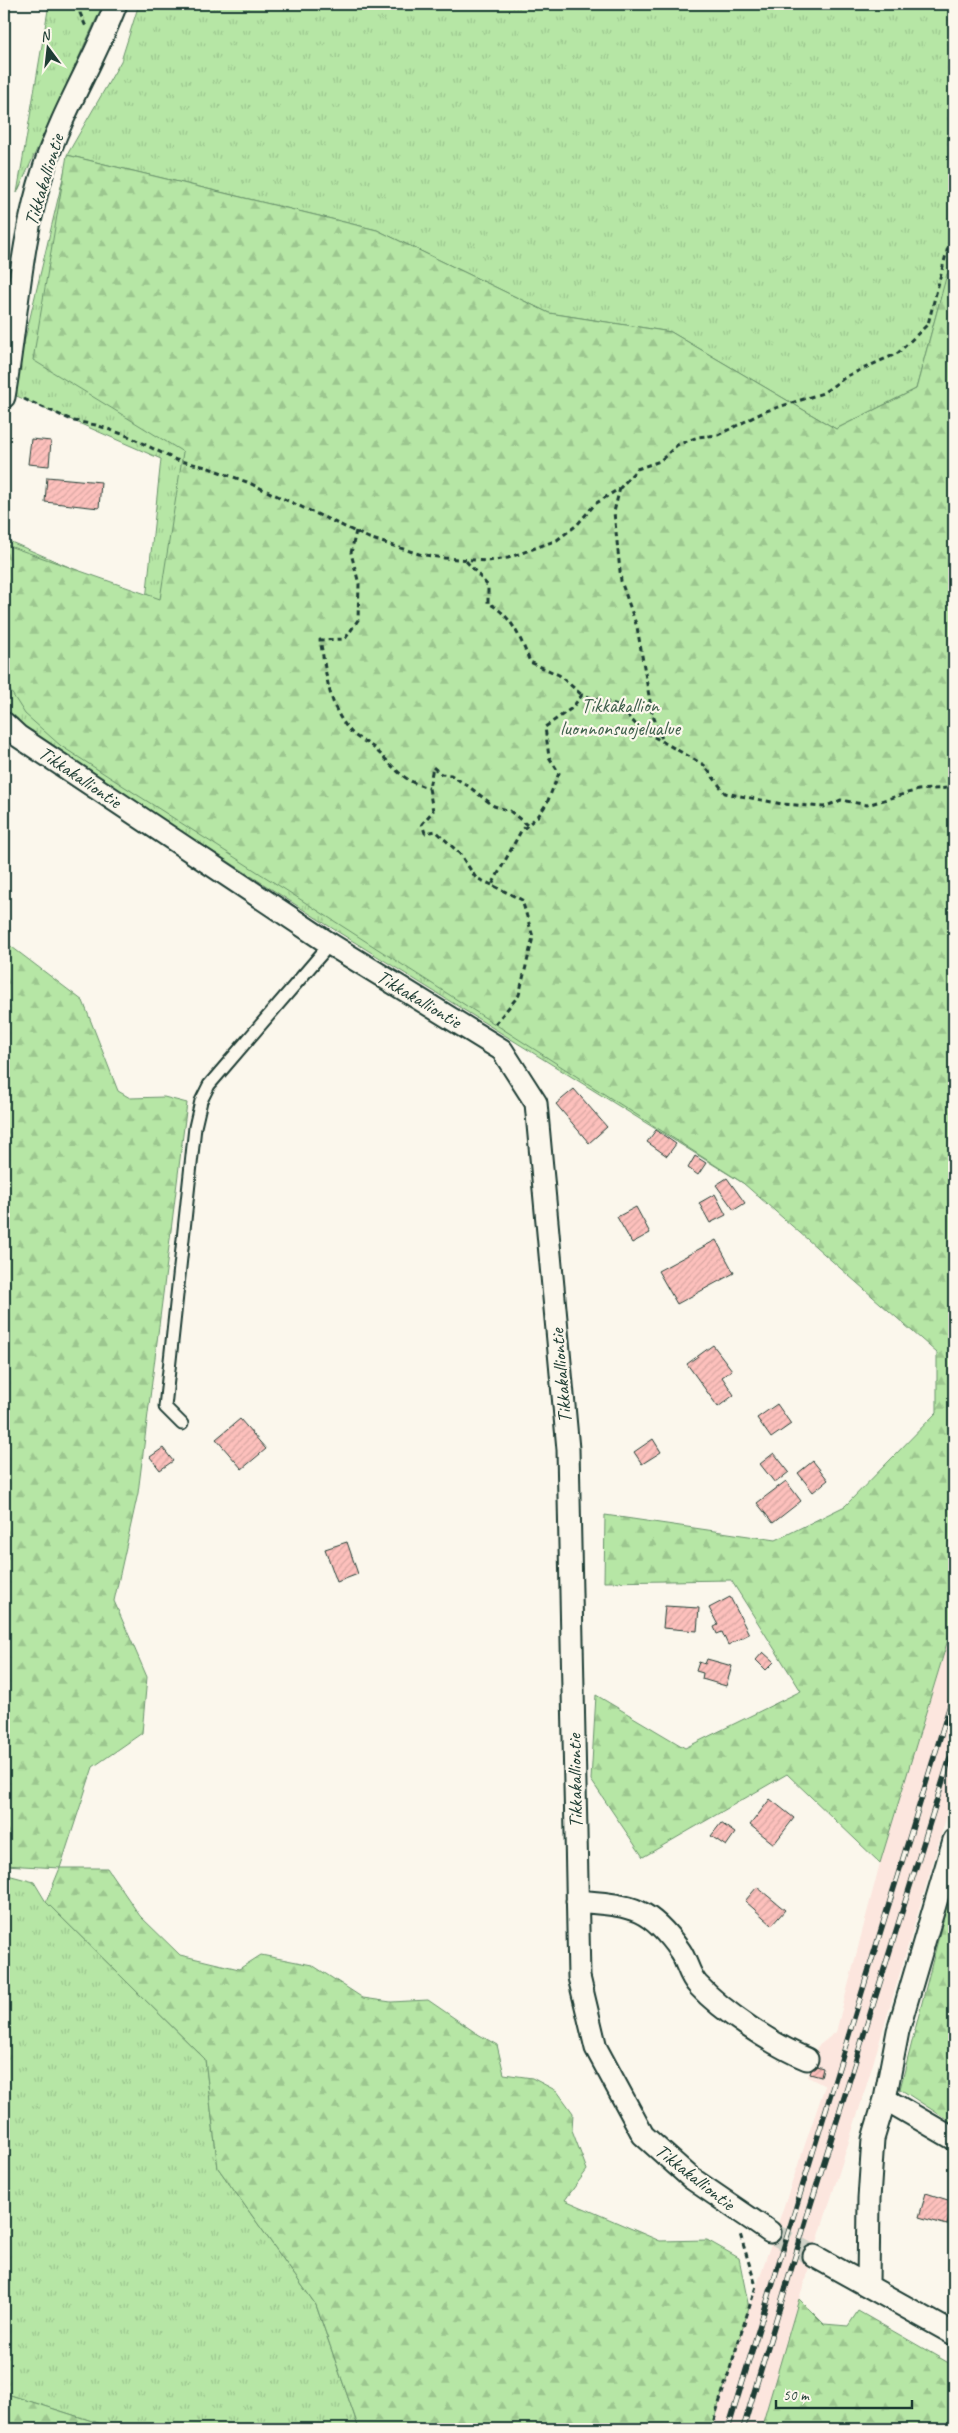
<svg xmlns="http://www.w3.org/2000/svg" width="958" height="2433" font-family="Caveat,sans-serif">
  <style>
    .built { fill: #fce6de }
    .grass { fill: url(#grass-tufts); stroke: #6a926c }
    .forest { fill: url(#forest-firs); stroke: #6a926c }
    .building { fill: url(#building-hatch); stroke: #1f3d34 }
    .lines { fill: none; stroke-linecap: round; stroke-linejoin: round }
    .minor-tunnel { stroke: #cfd2c7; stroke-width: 21; stroke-dasharray: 21 11; stroke-linecap: butt }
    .service-casing { stroke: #1f3d34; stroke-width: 15 }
    .minor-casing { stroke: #1f3d34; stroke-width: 25 }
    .path { stroke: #1f3d34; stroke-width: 3; stroke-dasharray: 5 4; stroke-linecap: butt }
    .service { stroke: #fbf7ec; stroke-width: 11 }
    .minor { stroke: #fbf7ec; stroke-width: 21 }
    .rail-casing { stroke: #1f3d34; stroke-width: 5.5 }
    .rail { stroke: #fbf7ec; stroke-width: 4; stroke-dasharray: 11; stroke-linecap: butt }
    .labels { text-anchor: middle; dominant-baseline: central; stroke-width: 4.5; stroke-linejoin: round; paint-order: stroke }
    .street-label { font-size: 20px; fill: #1f3d34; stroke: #fbf7ec }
    .park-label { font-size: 20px; fill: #3d5f4b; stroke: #fbf7ec }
  </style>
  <defs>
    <pattern id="grass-tufts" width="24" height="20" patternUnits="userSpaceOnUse" patternTransform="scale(1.25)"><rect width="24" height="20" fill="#b6e6a5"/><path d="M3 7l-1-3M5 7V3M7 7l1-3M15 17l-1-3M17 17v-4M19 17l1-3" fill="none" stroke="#9cc68f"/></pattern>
    <pattern id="forest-firs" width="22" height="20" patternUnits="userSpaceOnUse" patternTransform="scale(1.25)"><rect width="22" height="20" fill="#b6e6a5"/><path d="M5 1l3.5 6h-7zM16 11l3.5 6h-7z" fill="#9cc68f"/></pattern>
    <pattern id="building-hatch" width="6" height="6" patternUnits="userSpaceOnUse" patternTransform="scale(1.25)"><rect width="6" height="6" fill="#fdc0bc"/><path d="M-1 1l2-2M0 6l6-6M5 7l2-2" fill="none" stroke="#d8a6a2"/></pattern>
  </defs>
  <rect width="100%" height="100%" fill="#fbf7ec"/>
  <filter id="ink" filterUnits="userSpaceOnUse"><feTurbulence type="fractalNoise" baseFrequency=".02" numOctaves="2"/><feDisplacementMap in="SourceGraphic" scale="10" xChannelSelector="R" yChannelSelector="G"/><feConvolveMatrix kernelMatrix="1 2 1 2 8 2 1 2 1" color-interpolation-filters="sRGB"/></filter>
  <g filter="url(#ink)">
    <path class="built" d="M954,1620V1792L863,2097L799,2299L761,2429H711L749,2308L825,2086L808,2077L817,2047L836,2032L880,1863Z"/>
    <path class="grass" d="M49,4H103L17,193Z
      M139,4H954V1314L335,930L27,732L4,708V539L146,600L161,459L12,394L65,169L903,463L942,293L916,389L836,429L671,332L549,313L377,230L67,155L121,61Z
      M4,1874L34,1882L46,1902L205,2059L218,2168L316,2305L359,2429H117L4,2393Z"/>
    <path class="forest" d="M67,155L377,230L549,313L671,332L836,429L916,389L947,274L954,270V1620L880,1863L787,1774L643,1857L591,1780L596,1695L685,1748L801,1691L731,1580L604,1582L605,1515L776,1540L845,1506L937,1412V1353L743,1183L61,746L25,714L4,681V554L6,545L160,599L183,452L33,360Z
      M4,941L83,1001L118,1091L130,1098L164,1097L187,1103L138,1493L114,1601L147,1677L142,1733L93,1767L60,1868H107L140,1916L180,1955L239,1969L261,1955L312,1965L363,1998L391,2002L428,2000L476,2033L497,2045L504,2074L532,2078L557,2091L573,2113L572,2130L587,2170L565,2200L660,2241L707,2240L739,2258L749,2308L711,2429H359L316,2305L218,2168L205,2059L46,1902L60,1868L4,1865Z
      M952,1885H954V2124L900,2089Z
      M799,2299L824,2324L848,2326L858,2311L954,2366V2429H761Z
      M4,2393L117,2429H4Z"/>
    <path class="building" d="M31,439L51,441L49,466L28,464Z
      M47,477L101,482L99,508L45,502Z
      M574,1089L607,1127L589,1143L556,1104Z
      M656,1130L676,1144L667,1156L647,1142Z
      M695,1156L706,1163L698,1175L688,1168Z
      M727,1178L745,1203L734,1210L716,1185Z
      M715,1194L726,1215L710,1223L699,1203Z
      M636,1207L650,1233L632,1243L617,1217Z
      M716,1240L734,1273L677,1304L658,1271Z
      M713,1345L732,1370L722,1377L734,1395L718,1407L687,1364Z
      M777,1404L791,1424L771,1438L757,1418Z
      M240,1419L266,1449L242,1469L216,1439Z
      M653,1439L661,1452L642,1464L634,1452Z
      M163,1448L173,1461L160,1470L150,1457Z
      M774,1453L789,1472L775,1483L760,1464Z
      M813,1461L828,1480L813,1492L798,1473Z
      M786,1481L801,1501L773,1523L757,1503Z
      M347,1542L358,1574L337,1582L325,1549Z
      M730,1597L749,1634L728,1645L722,1632L717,1634L714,1627L718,1625L709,1608Z
      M665,1606L699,1608L697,1631L663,1628Z
      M763,1652L774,1662L766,1670L756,1660Z
      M707,1659L732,1666L726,1686L702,1679L703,1673L696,1671L699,1662L705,1664Z
      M770,1799L794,1818L774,1844L750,1825Z
      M721,1823L735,1833L726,1846L711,1836Z
      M757,1887L785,1910L772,1925L745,1901Z
      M813,2065L823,2068L821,2077L810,2074Z
      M926,2193L954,2202L947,2225L919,2217Z"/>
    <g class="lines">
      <path class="minor-tunnel" d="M770,2232L814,2256"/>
      <defs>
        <path id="service" d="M182,1424L165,1407L195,1127L201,1101L209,1085L330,944"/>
        <path id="minor" d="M4,397C17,321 20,241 44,168C62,111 95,60 116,4
          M4,723L18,736L330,944L502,1050L536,1103L568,1449L579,1977L596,2048L643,2135L691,2178L770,2232
          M577,1901C630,1906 648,1905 680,1951C687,1961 689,1976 698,1985C723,2012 773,2045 807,2059
          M885,2099L954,2139
          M814,2256L954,2334
          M868,2286L869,2199L873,2139L885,2099L898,2031L954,1840"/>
      </defs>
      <use href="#service" class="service-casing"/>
      <use href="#minor" class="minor-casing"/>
      <path class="path" d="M82,4L80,13L86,27
        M24,399L74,421L96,425L128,436L176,460L206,467L247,482L369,538L419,554L444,558L488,561L508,558L557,540L577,525L595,504L620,488L637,469L660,461L677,445L698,437L718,435L766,411L823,393L847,376L898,353L928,324L948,247L954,235
        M620,488L614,512L621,581L637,627L652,713L664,744
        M356,531L351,553L359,584L358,620L345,639L320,640C327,673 327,707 352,733C358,739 367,742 374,748C394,766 401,781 429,788
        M466,561L488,586V603C511,614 521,639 530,662L559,675L582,695
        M492,885L476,878L460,854L436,831L425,833L422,824L433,811L429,788L433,767L441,774L451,775L468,786L494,806L510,811L527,825
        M495,1024L519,995L533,937L522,900L492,885L521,831L539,815L547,803L559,773L549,757L545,727L572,708L582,695L618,705L640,729L704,765L725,793L782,804L824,807L841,800L867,805L918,790L948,788L954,791
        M711,2429L756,2286L740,2234"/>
      <use href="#service" class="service"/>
      <use href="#minor" class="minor"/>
      <defs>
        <path id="rail" d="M728,2429L954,1692
          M743,2429L810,2207L954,1745"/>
      </defs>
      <use href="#rail" class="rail-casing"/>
      <use href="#rail" class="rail"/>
    </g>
  </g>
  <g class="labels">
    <g class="street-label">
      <text transform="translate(44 180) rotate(-73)">Tikkakalliontie</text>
      <text transform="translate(80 777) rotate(34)">Tikkakalliontie</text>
      <text transform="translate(419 999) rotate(31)">Tikkakalliontie</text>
      <text transform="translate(561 1376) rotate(-95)">Tikkakalliontie</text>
      <text transform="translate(575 1781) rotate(-91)">Tikkakalliontie</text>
      <text transform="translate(695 2177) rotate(38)">Tikkakalliontie</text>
    </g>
    <g class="park-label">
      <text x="620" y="705">Tikkakallion<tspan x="620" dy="23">luonnonsuojelualue</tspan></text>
    </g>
  </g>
  <rect width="958" height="2433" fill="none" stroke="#fbf7ec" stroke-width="20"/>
  <rect x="10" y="10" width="938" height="2413" fill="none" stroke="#1f3d34" stroke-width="2" filter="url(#ink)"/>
  <g transform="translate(48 48) rotate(345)" stroke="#fbf7ec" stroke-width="4" paint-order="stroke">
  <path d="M0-4L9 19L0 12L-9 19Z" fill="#1f3d34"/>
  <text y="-8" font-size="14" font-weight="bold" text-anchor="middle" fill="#1f3d34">N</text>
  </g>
  <path d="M776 2400v8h136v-8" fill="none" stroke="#1f3d34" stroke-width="2.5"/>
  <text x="783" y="2400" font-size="15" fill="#1f3d34" stroke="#fbf7ec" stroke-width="4" paint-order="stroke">50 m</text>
</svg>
